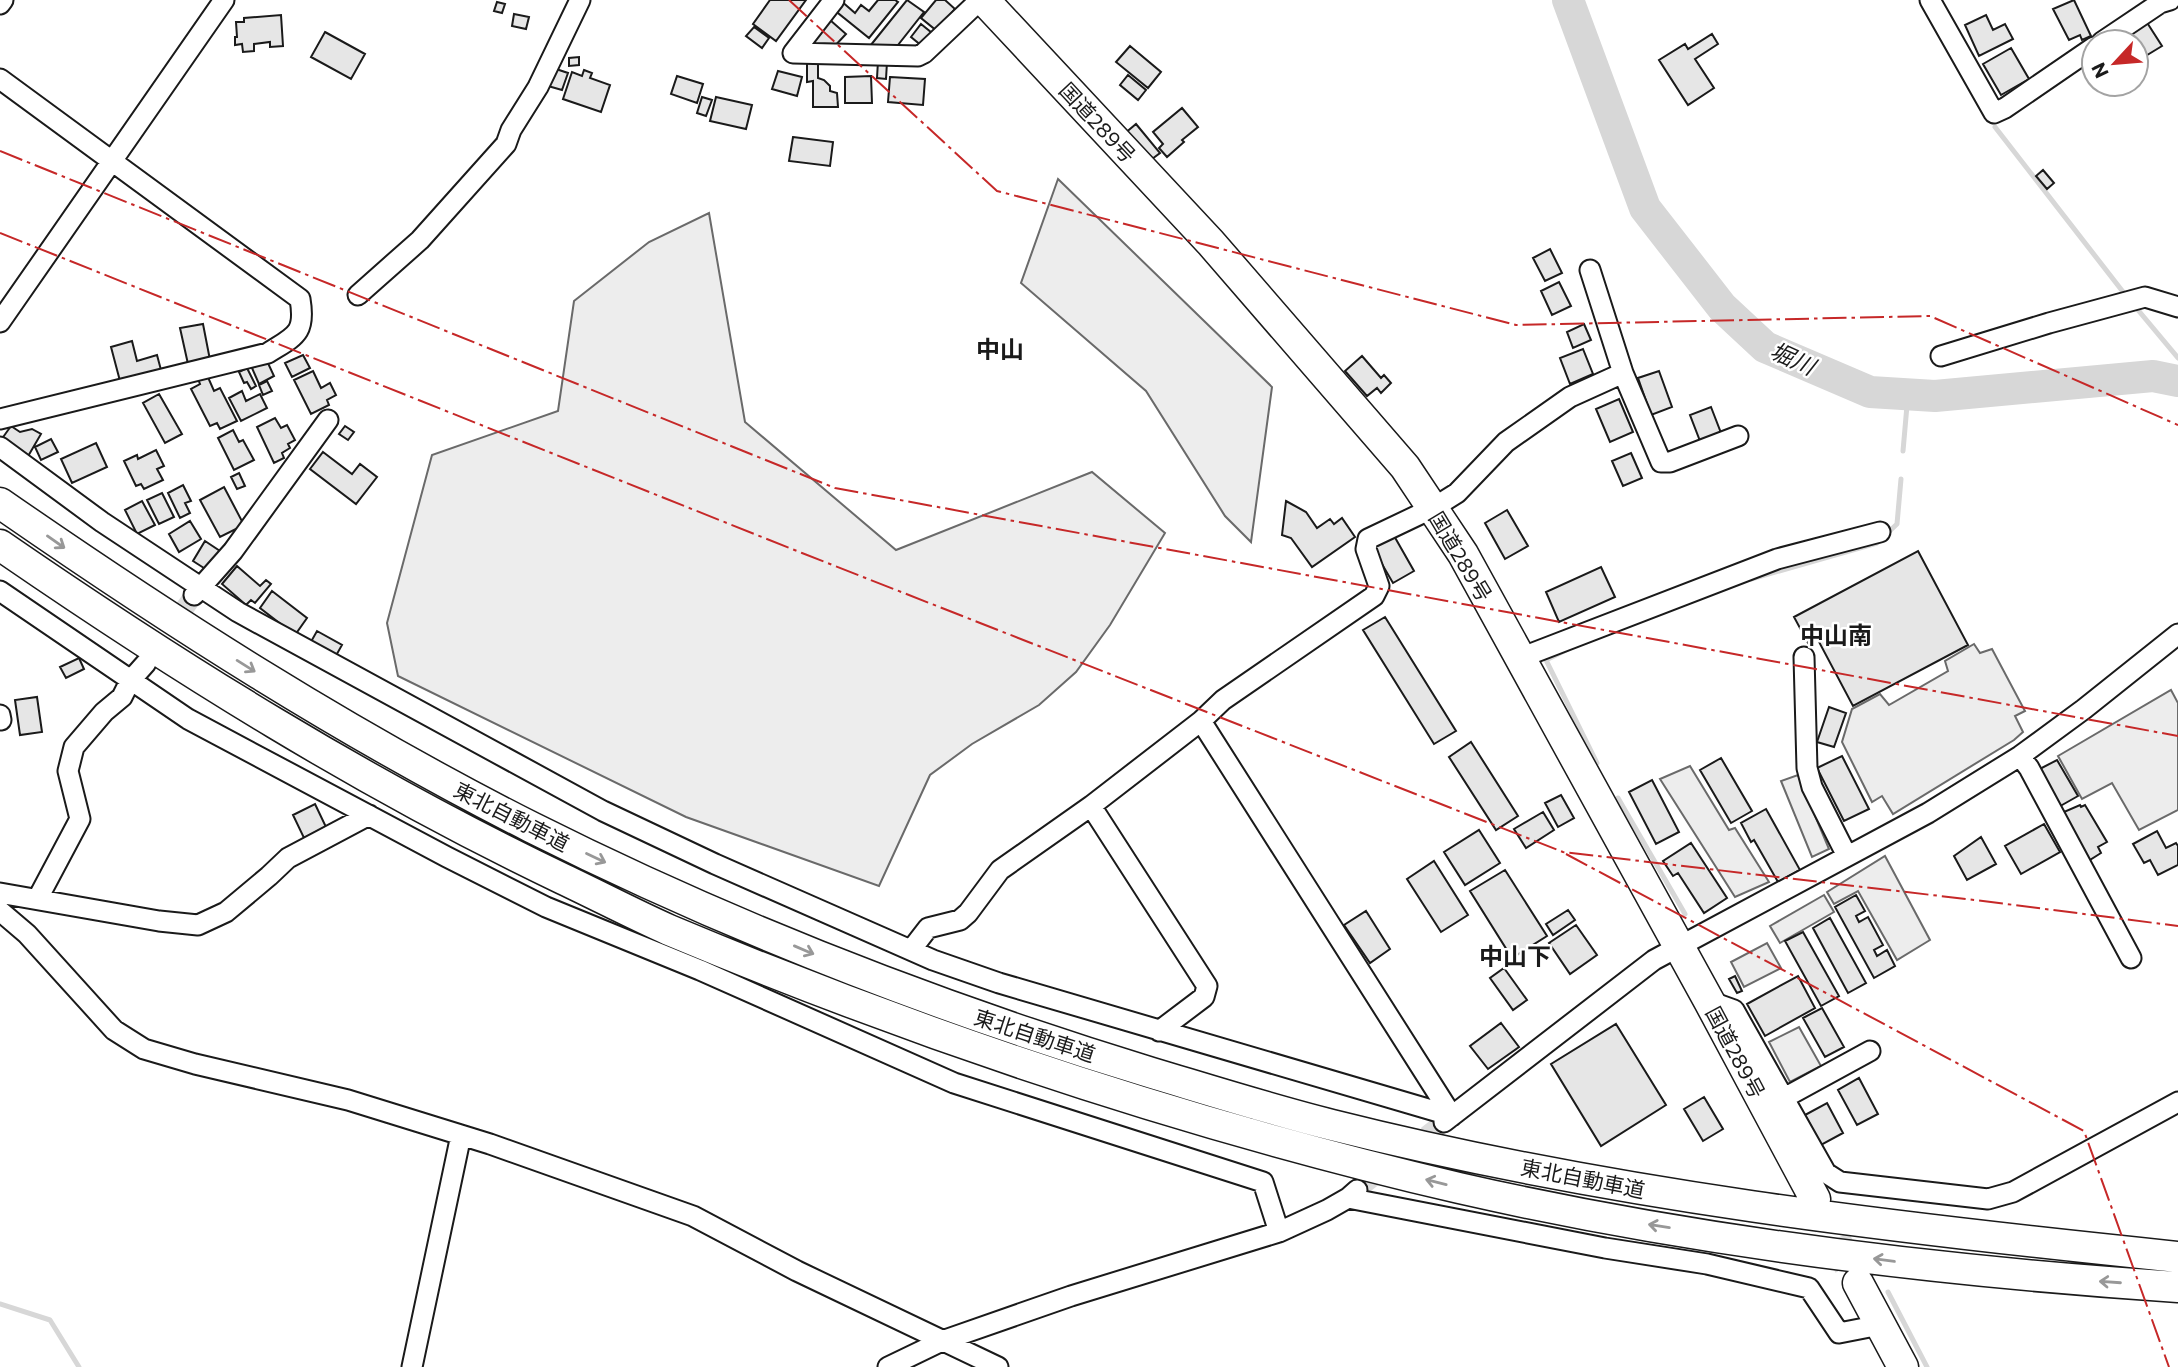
<svg xmlns="http://www.w3.org/2000/svg" width="2178" height="1367" font-family="Commissioner,'Noto Sans JP',sans-serif">
  <style>
    .built { fill: #ededed; stroke: #6a6a6a; stroke-width: 2 }
    .lines { fill: none; stroke-linecap: round; stroke-linejoin: round }
    .stream { stroke: #d7d7d7; stroke-width: 5 }
    .river { stroke: #d7d7d7; stroke-width: 32 }
    .building { fill: #e6e6e6; stroke: #1a1a1a; stroke-width: 2 }
    .minor-tunnel { stroke: #ddd; stroke-width: 19; stroke-dasharray: 19 10; stroke-linecap: butt }
    .highway-tunnel { stroke: #ddd; stroke-width: 30; stroke-dasharray: 30 15; stroke-linecap: butt }
    .minor-casing { stroke: #1a1a1a; stroke-width: 23 }
    .highway-casing { stroke: #1a1a1a; stroke-width: 33 }
    .minor { stroke: #fff; stroke-width: 19 }
    .highway { stroke: #fff; stroke-width: 30 }
    .power { stroke: #c62828; stroke-width: 2; stroke-dasharray: 24 5 3.5 5; stroke-linecap: butt }
    .oneway { stroke: #989898 }
    .labels { text-anchor: middle; dominant-baseline: central; stroke-width: 5; stroke-linejoin: round; paint-order: stroke }
    .street-label { font-size: 21px; fill: #1a1a1a; stroke: #fff }
    .water-label { font-size: 23px; font-style: italic; fill: #1a1a1a; stroke: #fff }
    .quarter-label { font-size: 24px; font-weight: bold; fill: #1a1a1a; stroke: #fff }
  </style>
  <rect width="100%" height="100%" fill="#fff"/>
  <path class="built" d="M1058,179L1272,387L1251,542L1225,516L1146,391L1021,283Z
    M709,213L745,422L896,550L1092,472L1165,533L1110,625L1076,672L1039,705L972,744L930,775L879,886L686,817L398,676L387,623L432,455L558,411L574,301L649,242Z
    M1974,644L1980,653L1992,649L2025,711L2015,716L2023,732L2014,740L1893,814L1882,796L1872,802L1842,742L1852,709L1880,694L1889,705L1948,671L1945,661Z
    M2171,690L2178,703V810L2139,830L2112,783L2082,799L2058,756Z
    M1690,766L1729,830L1735,828L1769,882L1735,897L1660,779Z
    M1798,775L1829,849L1812,857L1781,781Z
    M1885,856L1930,940L1897,960L1858,891L1834,904L1827,892Z
    M1824,895L1834,912L1780,943L1770,926Z
    M1767,943L1781,968L1744,987L1731,962Z
    M1799,1027L1821,1066L1790,1082L1769,1042Z"/>
  <g class="lines">
    <path class="stream" d="M1995,127L2127,297
      M2133,304L2178,358
      M1903,451L1908,394
      M1751,579L1877,543L1897,524L1901,479
      M1568,649L1546,660L1597,763
      M1618,798L1685,914
      M1888,1292L1927,1367
      M0,1304L50,1320L79,1367"/>
    <path class="river" d="M1568,0L1645,208L1722,307L1765,347L1870,392L1935,396L2153,376L2178,381"/>
  </g>
  <path class="building" d="M770,0H806L776,41L753,24Z
    M840,0L855,13L861,5L869,11L878,0H895L898,2L869,38L833,9Z
    M907,0L924,12L894,50L866,51Z
    M936,0H945L955,9L937,31L921,18Z
    M2074,0L2091,36L2082,40L2080,35L2069,40L2053,9Z
    M497,2L505,4L502,13L494,11Z
    M514,14L529,17L526,29L512,26Z
    M281,15L283,46L270,47V42L254,44V51L243,52L242,44L235,45V37H237L236,22H244V18Z
    M1986,15L1993,30L2005,24L2013,39L1979,56L1965,25Z
    M830,20L846,34L831,50L821,51L811,42Z
    M2146,21L2162,46L2139,60L2136,56V42H2127L2123,36Z
    M921,24L932,33L922,46L911,37Z
    M754,27L769,38L762,48L746,36Z
    M325,32L365,54L351,79L311,57Z
    M1712,34L1718,44L1695,59L1714,88L1688,105L1659,60L1685,44L1688,49Z
    M1130,46L1161,72L1148,88L1116,62Z
    M2011,48L2029,79L2001,95L1983,64Z
    M579,57V65L569,66V58Z
    M878,61L887,62L886,79L877,78Z
    M807,63H818V78L824,80L830,86V91L837,93L838,107H813V81L807,82Z
    M553,68L568,73L562,90L548,86Z
    M584,70L592,73L590,78L610,85L601,112L563,99L572,72L582,76Z
    M778,71L802,77L797,96L772,89Z
    M1128,75L1146,90L1138,100L1120,85Z
    M677,76L703,84L697,103L671,94Z
    M871,76L872,103H845V77Z
    M890,77L925,79L923,105L888,102Z
    M702,97L712,100L706,116L697,113Z
    M716,97L752,105L746,129L710,121Z
    M1182,108L1198,127L1182,140L1184,142L1167,157L1159,148L1163,144L1153,132Z
    M1136,124L1160,153L1148,162L1124,134Z
    M793,137L833,142L830,166L789,161Z
    M2043,170L2054,183L2047,189L2036,176Z
    M1550,249L1562,273L1545,281L1533,258Z
    M1559,282L1571,306L1552,315L1541,291Z
    M203,324L210,360L188,364L180,328Z
    M1584,324L1591,340L1573,348L1567,332Z
    M132,341L137,361L157,355L161,370L120,381L111,347Z
    M1583,349L1593,374L1570,384L1560,358Z
    M303,355L310,368L292,377L285,363Z
    M1362,356L1381,378L1384,375L1391,383L1381,393L1377,388L1367,396L1345,371Z
    M267,361L274,376L259,384L252,368Z
    M247,368L256,386L251,389L247,382L244,383L239,372Z
    M313,371L321,388L330,383L336,395L327,400L329,405L311,414L294,380Z
    M1659,371L1672,407L1651,415L1638,378Z
    M207,375L214,391L220,388L237,421L220,429L217,423L210,426L191,389L200,384L198,379Z
    M267,381L272,391L263,395L259,385Z
    M242,391L246,401L260,394L267,408L241,421L229,398Z
    M159,394L182,434L165,443L143,403Z
    M1619,399L1633,432L1610,442L1596,409Z
    M1711,407L1721,433L1700,441L1690,415Z
    M275,418L281,428L287,425L295,440L288,444L290,448L282,453L284,458L274,463L257,427Z
    M11,426L20,432L32,429L41,434L27,458L1,440Z
    M345,426L354,432L348,440L339,434Z
    M233,430L239,442L243,440L254,460L234,470L218,438Z
    M51,439L58,452L41,460L35,447Z
    M96,443L107,467L72,483L61,459Z
    M156,450L164,466L157,469L163,480L144,489L141,484L136,486L124,461L137,455L138,459Z
    M323,452L352,474L360,464L377,477L356,504L310,469Z
    M1631,453L1642,478L1623,486L1612,461Z
    M239,473L245,486L237,489L231,477Z
    M183,485L191,501L185,503L190,513L180,518L168,493Z
    M224,487L244,525L220,537L200,500Z
    M162,493L174,517L159,524L147,500Z
    M142,501L155,525L137,534L125,510Z
    M1286,501L1306,512L1317,528L1330,519L1334,524L1342,518L1355,537L1312,567L1291,538L1282,535Z
    M1507,510L1528,546L1505,559L1485,523Z
    M190,521L201,539L179,552L169,534Z
    M1393,534L1414,571L1393,583L1372,547Z
    M205,541L220,551L207,570L193,561Z
    M1918,551L1968,645L1853,706L1817,638L1808,643L1794,617Z
    M237,566L260,586L266,580L271,584L255,603L251,600L246,605L222,584Z
    M1601,567L1615,597L1559,622L1546,592Z
    M272,591L307,618L295,635L260,608Z
    M1385,617L1456,731L1434,744L1363,630Z
    M317,631L342,645L333,661L308,647Z
    M79,658L84,669L66,678L60,667Z
    M37,697L42,732L20,735L15,700Z
    M1829,707L1846,713L1834,747L1817,742Z
    M1471,742L1518,816L1496,830L1449,757Z
    M1842,756L1869,809L1844,821L1817,768Z
    M1721,758L1752,811L1731,823L1700,770Z
    M2057,760L2078,796L2055,809L2034,772Z
    M1652,780L1679,832L1656,844L1629,792Z
    M1561,795L1574,818L1558,827L1545,803Z
    M315,804L326,827L304,838L293,815Z
    M2080,805L2081,807L2085,805L2107,842L2098,847L2101,853L2085,863L2057,815Z
    M1766,809L1800,870L1778,882L1754,840L1751,842L1741,823Z
    M1543,812L1554,830L1526,848L1514,829Z
    M2044,824L2060,852L2021,874L2005,846Z
    M1479,830L1500,863L1465,885L1444,852Z
    M2157,831L2166,848L2176,843L2178,846V865L2158,875L2150,860L2144,863L2133,844Z
    M1981,837L1996,864L1967,880L1954,856Z
    M1691,843L1727,898L1704,913L1678,873L1673,876L1663,861Z
    M1434,861L1468,915L1441,932L1407,879Z
    M1505,870L1547,936L1512,958L1470,891Z
    M1856,895L1865,911L1856,916L1859,922L1868,917L1883,945L1874,950L1877,956L1887,950L1895,966L1874,978L1835,907Z
    M1568,910L1575,920L1553,935L1546,924Z
    M1366,911L1390,949L1370,963L1344,925Z
    M1830,918L1866,983L1848,993L1813,928Z
    M1576,925L1597,955L1570,974L1549,943Z
    M1803,932L1839,996L1821,1006L1785,941Z
    M1504,968L1527,1000L1513,1010L1490,978Z
    M1735,976L1742,991L1737,993L1729,979Z
    M1798,976L1815,1008L1765,1036L1747,1004Z
    M1822,1008L1844,1047L1825,1057L1803,1018Z
    M1501,1023L1519,1047L1488,1069L1470,1046Z
    M1616,1024L1666,1105L1601,1146L1551,1064Z
    M1859,1078L1878,1114L1857,1125L1838,1090Z
    M1704,1097L1723,1129L1703,1141L1684,1109Z
    M1827,1103L1843,1133L1821,1145L1805,1115Z"/>
  <g class="lines">
    <path class="minor-tunnel" d="M151,656L194,595
      M1358,1189L1444,1122"/>
    <path class="highway-tunnel" d="M1815,1199L1854,1276"/>
    <defs>
      <path id="minor" d="M834,0L793,53L918,56L924,53L980,0
        M1930,0L1994,113L2005,108L2094,47
        M0,4L3,0
        M2102,42L2160,3L2170,0
        M0,79L300,299C306,334 295,336 268,353L0,419
        M1590,270L1623,373L1661,462H1670L1738,436
        M358,295L420,240L506,144L511,130L538,87L580,0
        M0,322L224,0
        M1941,356L2049,323L2145,297L2178,307
        M0,447L102,522L238,612L603,811L715,864L933,960L999,983L1452,1116
        M0,591L188,719L447,857L546,907L700,970L954,1083L1263,1182L1279,1232
        M194,595L233,551L328,420
        M1804,657L1807,768L1812,787L1847,856
        M1520,658L1777,559L1880,532
        M0,715L1,720
        M1201,721L1452,1116
        M2020,756L2029,768L2131,958
        M1091,806L1207,986L1204,997L1159,1031
        M0,893L159,921L198,925L226,912L269,876L288,858L369,815
        M38,898L80,819L68,771L74,747L104,712L122,697L130,681L146,663
        M0,911L27,934L114,1030L144,1049L195,1064L348,1100L490,1144L693,1216L797,1271L998,1367
        M911,950L928,928L960,920L968,913L1000,870L1091,806L1201,721L1223,700L1374,596L1379,586L1366,549L1368,539L1433,508L1457,493L1506,442L1570,397L1623,373
        M1709,1001L1734,1010L1826,1173L1840,1182L1988,1199L2013,1192L2178,1102
        M1784,1098L1870,1051
        M1444,1122L1654,960L1928,813L2020,756L2084,709L2178,634
        M1348,1198L1605,1248L1707,1264L1809,1288L1839,1333L1880,1325
        M412,1367L461,1135
        M888,1367L942,1341L1071,1296L1279,1232L1327,1210L1348,1198L1357,1190"/>
      <path id="highway" d="M984,0L1211,243L1405,467L1463,554L1709,1001L1815,1199
        M0,503C170,621 345,733 531,827C730,927 939,1008 1152,1073C1212,1091 1272,1110 1332,1125C1610,1195 1894,1228 2178,1257
        M0,545C180,669 366,785 563,879C599,896 633,914 669,930C924,1037 1190,1125 1459,1188C1695,1242 1937,1271 2178,1287
        M1858,1283L1903,1367"/>
    </defs>
    <use href="#minor" class="minor-casing"/>
    <use href="#highway" class="highway-casing"/>
    <use href="#minor" class="minor"/>
    <use href="#highway" class="highway"/>
    <path class="power" d="M789,0L997,191L1516,325L1930,316L2178,425
      M0,151L835,488L2178,736
      M0,233L802,553L1563,852L1983,901L2178,926
      M1566,854L2084,1131L2169,1367"/>
  </g>
  <defs><path id="oneway-shaft" d="M-6 0H5M1.5-3L5.5 0L1.5 3" fill="none" stroke-width="1.6" stroke-linecap="round" stroke-linejoin="round" transform="scale(1.75)"/></defs>
  <g class="oneway">
    <use href="#oneway-shaft" transform="translate(56 542) rotate(35)"/>
    <use href="#oneway-shaft" transform="translate(246 666) rotate(32)"/>
    <use href="#oneway-shaft" transform="translate(596 858) rotate(25)"/>
    <use href="#oneway-shaft" transform="translate(804 950) rotate(23)"/>
    <use href="#oneway-shaft" transform="translate(1436 1182) rotate(-166)"/>
    <use href="#oneway-shaft" transform="translate(1659 1226) rotate(-171)"/>
    <use href="#oneway-shaft" transform="translate(1884 1260) rotate(-172)"/>
    <use href="#oneway-shaft" transform="translate(2110 1282) rotate(-176)"/>
  </g>
  <g class="labels">
    <g class="street-label">
      <text transform="translate(1098 122) rotate(47)">国道289号</text>
      <text transform="translate(1461 556) rotate(59)">国道289号</text>
      <text transform="translate(512 816) rotate(27)">東北自動車道</text>
      <text transform="translate(1035 1035) rotate(18)">東北自動車道</text>
      <text transform="translate(1736 1052) rotate(62)">国道289号</text>
      <text transform="translate(1583 1178) rotate(11)">東北自動車道</text>
    </g>
    <g class="water-label">
      <text transform="translate(1793 358) rotate(24)">堀川</text>
    </g>
    <g class="quarter-label">
      <text x="1000" y="348">中山</text>
      <text x="1836" y="634">中山南</text>
      <text x="1515" y="955">中山下</text>
    </g>
  </g>
  <g transform="translate(2115 63) rotate(244)"><circle r="33" fill="#ffffff" stroke="#a3a3a3" stroke-width="2"/>
  <path d="M0-5L12 26L0 18L-12 26Z" fill="#c62828"/>
  <text y="-10" font-size="19" font-weight="bold" text-anchor="middle" fill="#1a1a1a">N</text>
  </g>
</svg>
